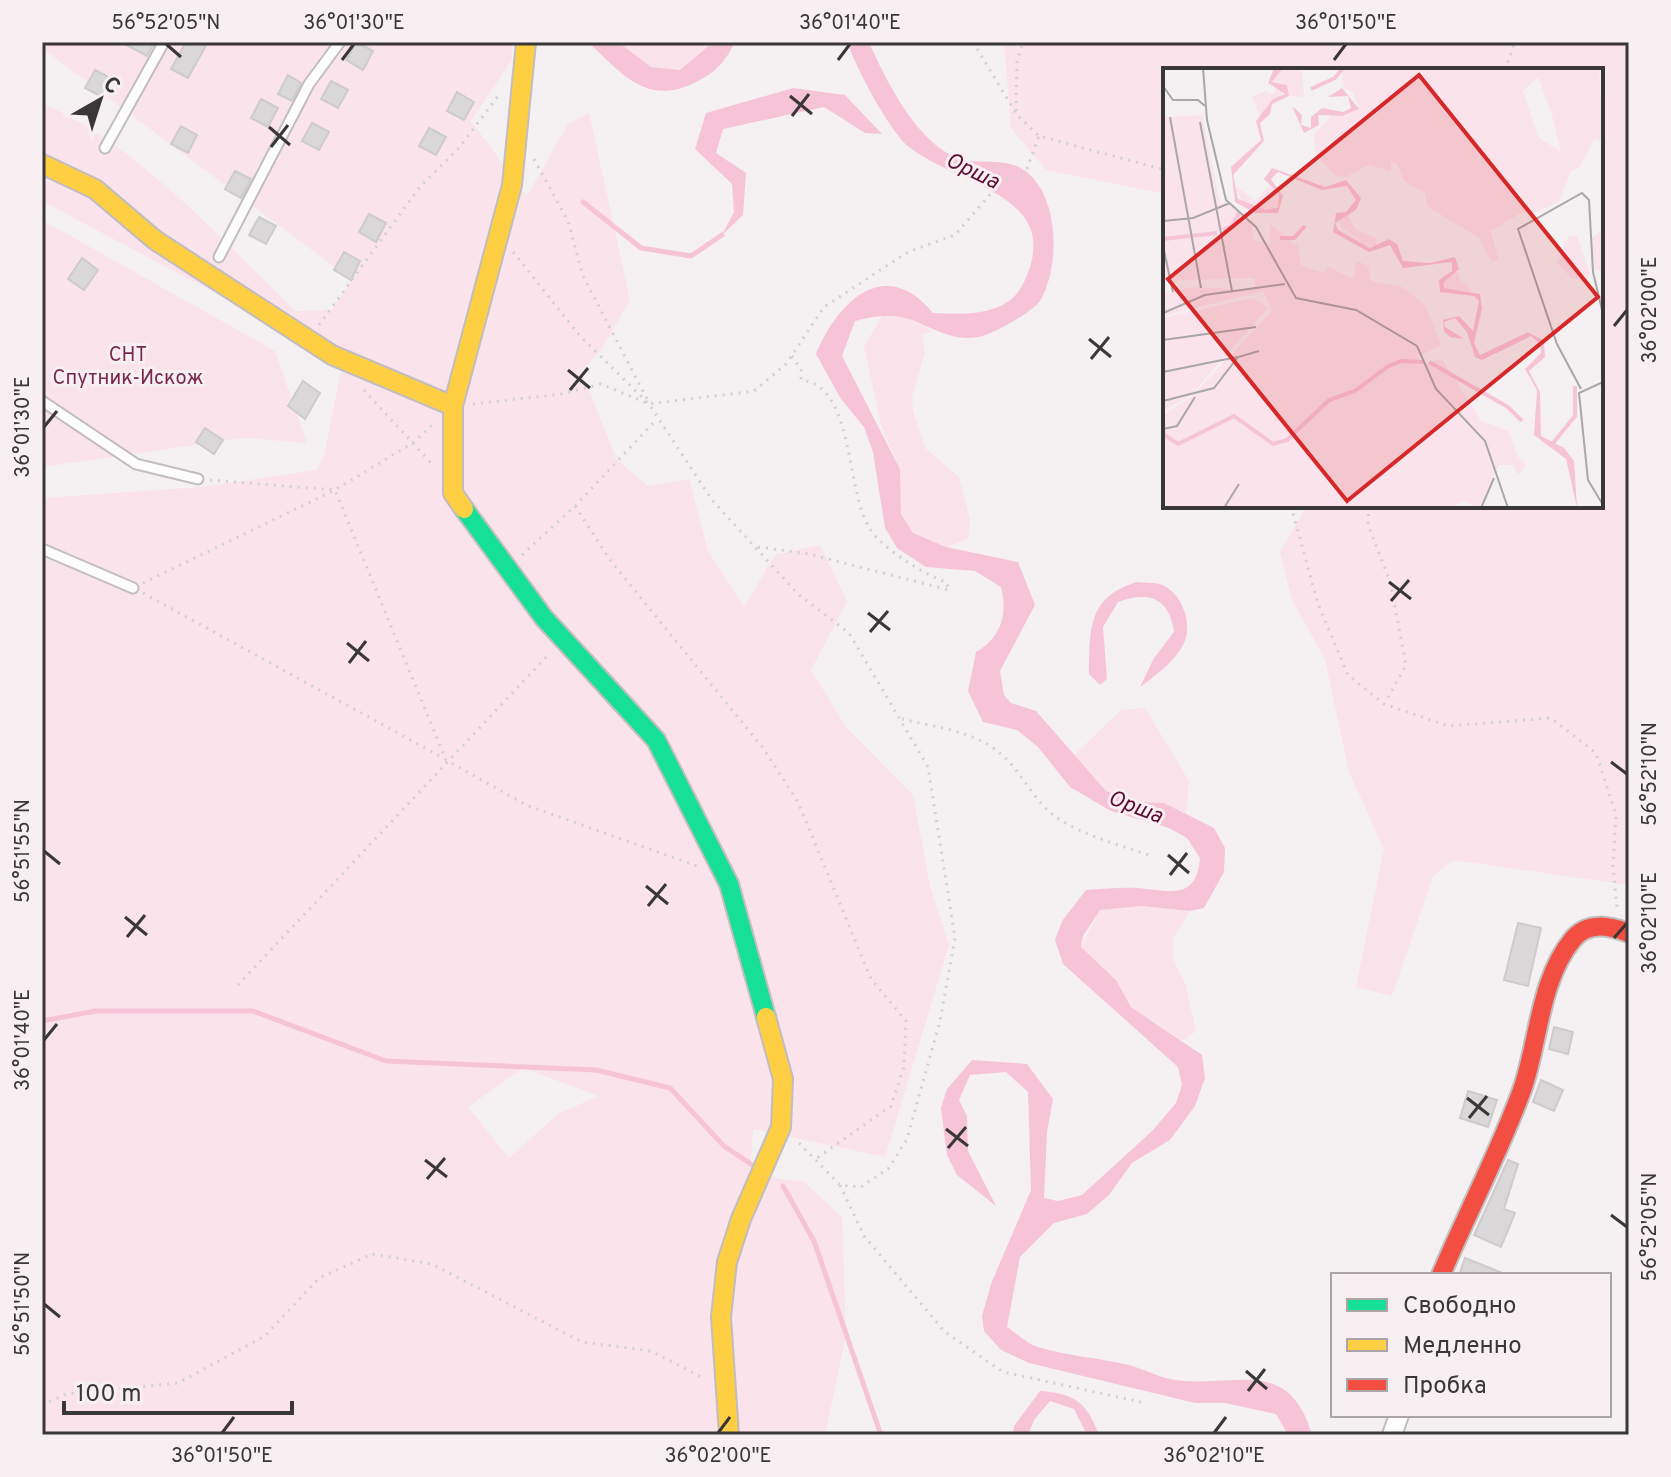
<svg xmlns="http://www.w3.org/2000/svg" width="1671" height="1477" font-family="Overpass,sans-serif">
  <style>
    .green { fill: #fae3eb; fill-rule: evenodd }
    .water { fill: #f7c4d7 }
    .lines { fill: none; stroke-linecap: round; stroke-linejoin: round }
    .stream { stroke: #f7c4d7; stroke-width: 5 }
    .building { fill: #dad7d8; stroke: #cecbcc; stroke-width: 2 }
    .lane-casing { stroke: #c2bebf; stroke-width: 13 }
    .street-casing { stroke: #c2bebf; stroke-width: 22 }
    .fast-casing { stroke: #c2bebf; stroke-width: 22 }
    .slow-casing { stroke: #c2bebf; stroke-width: 22 }
    .jam-casing { stroke: #c2bebf; stroke-width: 22 }
    .path { stroke: #d1d1d1; stroke-width: 3; stroke-dasharray: 2 6; stroke-linecap: butt }
    .lane { stroke: #fefdfd; stroke-width: 9 }
    .street { stroke: #fefdfd; stroke-width: 18 }
    .fast { stroke: #16e098; stroke-width: 18 }
    .slow { stroke: #ffcf43; stroke-width: 18 }
    .jam { stroke: #f24e42; stroke-width: 18 }
    .ticks { fill: none; stroke: #3a3738; stroke-width: 3 }
    .labels { text-anchor: middle; dominant-baseline: central; stroke-width: 6; stroke-linejoin: round; paint-order: stroke }
    .park-label { font-size: 20px; fill: #78284e; stroke: #f7eff1 }
    .water-label { font-size: 22px; font-style: italic; fill: #5c0a36; stroke: #f7eff1 }
    .inset-river { fill: none; stroke: #f7c4d7; stroke-width: 4 }
    .inset-road { fill: none; stroke: #aaa7a8; stroke-width: 2 }
    .view { fill: #d62828; fill-opacity: 0.15; stroke: #d62828; stroke-width: 4 }
    .inset-edge { fill: none; stroke: #3a3738; stroke-width: 4 }
    .neatline { fill: none; stroke: #3a3738; stroke-width: 3 }
    .ticks-label { font-size: 20px; text-anchor: middle; fill: #3a3738 }
  </style>
  <rect width="100%" height="100%" fill="#f5f1f2"/>
  <path class="green" d="M42,42H512V60L471,121L527,196L568,124L589,113L630,300L601,350L581,371L617,460L648,486L689,479L708,551L744,607L775,555L820,545L847,601L811,670L846,727L913,795L930,886L949,945L885,1157L753,1129L750,1175L804,1182L842,1217L846,1335L825,1435H42V498L202,487L317,470L324,455L343,361L42,201V103C141,148 218,236 295,311L331,310L352,280L42,48ZM523,1068L599,1096L559,1113L509,1158L468,1107Z
    M618,42H713L680,70L651,67Z
    M1004,42H1629V885L1453,860L1433,876L1392,996L1356,987L1384,849L1349,772L1325,659L1292,600L1280,552L1307,506H1601V70H1165V194L1046,170L1011,128Z
    M42,220L275,351L307,443L243,438L42,467Z
    M883,315L908,318L933,331L922,334L925,352L912,397L913,410L925,448L959,477L970,520L968,539L946,547L913,533L901,514L900,469L882,429L864,346Z
    M1145,708L1189,781L1186,813C1158,800 1133,805 1108,792C1095,786 1084,766 1074,755L1121,710Z
    M1141,906L1190,911L1173,938V960L1185,983L1196,1031L1183,1041L1131,1007L1116,980L1081,947L1099,910Z"/>
  <path class="water" d="M588,42H618L651,67L680,70L713,42H735C726,61 715,73 696,82C647,107 622,74 588,42Z
    M847,42H869C885,79 919,147 961,159C985,166 1013,154 1034,179C1059,208 1059,269 1040,301C1033,312 991,335 978,337C952,342 932,327 909,319C890,313 873,316 855,321L842,356L900,469L901,514L913,533L946,547L1018,562L1035,605L1000,671L1004,695L1011,703L1036,711L1106,791L1141,802L1164,803L1214,828L1225,848L1224,872L1204,908L1190,911L1141,906L1100,910L1083,936L1081,947L1116,980L1131,1007L1202,1055L1205,1078L1195,1106L1170,1140L1132,1163L1109,1195L1087,1214L1054,1223L1020,1257L1007,1327C1017,1334 1028,1344 1038,1347C1067,1356 1099,1358 1129,1365C1144,1369 1160,1378 1176,1380C1236,1388 1289,1355 1312,1435H1288L1276,1414L1225,1403H1195L1029,1363L1001,1350L984,1331L982,1316L991,1284L1031,1190L1028,1092L1006,1072L970,1075L959,1100L967,1116L968,1151L996,1206L957,1175L947,1155L941,1108L947,1089L972,1060L1027,1064L1053,1099L1047,1132L1044,1198L1058,1201L1082,1195L1152,1131L1176,1103L1182,1085L1178,1067L1063,964L1055,940L1062,921L1086,890C1103,889 1121,887 1138,888C1170,891 1196,901 1200,858L1187,838L1169,828L1111,811L1070,787L1038,747L1017,730L983,722L968,691L976,652C1001,638 1008,614 1001,587L975,571L926,567L897,548L885,528L873,452L864,427L841,399L816,354C838,301 885,255 933,313C962,315 1006,316 1022,286C1069,195 960,187 909,147C889,131 856,67 847,42Z
    M793,88L845,95L882,134L865,133L824,107L723,129L716,153L746,173L743,215L722,235L734,212L732,184L695,149L706,113Z
    M1137,582C1144,583 1155,582 1162,585C1182,593 1193,624 1184,643C1175,662 1156,675 1140,687L1154,658L1174,632C1169,597 1149,591 1118,602L1103,627L1107,679L1100,685L1089,674C1090,630 1087,597 1137,582Z
    M1040,1391C1075,1394 1086,1401 1099,1435H1087L1074,1409L1050,1401L1034,1420L1028,1435H1013L1014,1426Z"/>
  <g class="lines">
    <path class="stream" d="M583,202L641,248L691,256L722,235
      M42,1021L96,1011H253L386,1061L596,1070L670,1088L724,1146L757,1168
      M783,1186L814,1241L881,1435"/>
  </g>
  <path class="building" d="M121,42H155L147,56Z
    M186,42H208L188,78L171,69Z
    M356,42L373,51L363,70L346,60Z
    M95,70L112,79L102,97L85,88Z
    M288,75L301,83L292,101L278,94Z
    M331,81L348,90L338,108L321,99Z
    M457,92L474,102L464,120L447,111Z
    M261,99L278,108L268,127L251,118Z
    M312,123L329,132L319,150L302,141Z
    M181,126L197,135L188,153L171,144Z
    M429,128L446,137L436,155L419,146Z
    M235,171L251,179L241,198L225,189Z
    M369,214L386,223L376,242L359,232Z
    M259,217L276,226L266,244L249,235Z
    M344,252L360,261L351,280L334,270Z
    M82,258L98,270L84,290L68,279Z
    M303,381L320,393L305,419L288,406Z
    M205,428L223,440L214,454L196,442Z
    M1518,923L1541,928L1528,986L1504,980Z
    M1554,1027L1573,1032L1568,1054L1549,1049Z
    M1541,1080L1563,1090L1554,1111L1533,1102Z
    M1468,1091L1497,1100L1488,1127L1460,1118Z
    M1508,1160L1518,1164L1504,1209L1515,1213L1501,1247L1474,1235Z
    M1465,1258L1505,1274V1275H1459Z"/>
  <g class="lines">
    <defs>
      <path id="lane" d="M105,148L164,42
        M219,257L309,84L340,42
        M42,401L136,464L198,479
        M42,549L133,588"/>
      <path id="street" d="M1392,1435L1399,1415"/>
      <path id="fast" d="M464,509L544,618L656,740L729,884L766,1017"/>
      <path id="slow" d="M42,164L95,189L155,240L332,355L453,406
        M464,509L453,493V406L512,185L526,42
        M729,1435L721,1317L727,1262L741,1219L781,1127L783,1079L766,1017"/>
      <path id="jam" d="M1441,1275C1467,1213 1499,1153 1522,1090C1539,1042 1539,980 1573,939C1588,921 1610,926 1629,933"/>
    </defs>
    <use href="#lane" class="lane-casing"/>
    <use href="#street" class="street-casing"/>
    <use href="#fast" class="fast-casing"/>
    <use href="#slow" class="slow-casing"/>
    <use href="#jam" class="jam-casing"/>
    <path class="path" d="M973,42L1017,115L1039,136L1165,170
      M1505,70L1515,42
      M1016,111L1017,61L1023,42
      M534,159L568,221L583,276L648,401
      M513,252L580,336L649,404L712,500L798,594L849,633L928,767L955,938L940,1021L907,1139L889,1168L861,1187L840,1185L797,1141
      M319,325L419,188L459,148L501,92
      M792,356L801,370V380C855,385 845,491 870,529C883,549 925,575 946,582L949,590
      M364,390L432,464
      M473,404L561,394L601,384L649,404L754,391L786,364L824,307L908,252L955,235L1000,183L1026,171L1039,136
      M210,480L335,490L414,442L433,424
      M575,506L610,560L763,748L798,802L871,979L906,1021L904,1067L891,1106L817,1158
      M1291,506L1318,604L1348,675L1384,704L1448,726L1551,718L1596,753L1616,815L1613,866L1617,908
      M1369,506L1368,525L1390,581L1406,665L1385,703
      M758,547L809,554L949,590
      M522,555L575,506L657,419
      M143,583L335,490L446,760L526,805L700,867
      M143,593L445,759
      M902,719C935,727 975,731 1001,754C1023,773 1034,803 1059,819C1087,837 1120,845 1152,856
      M238,985L549,654
      M840,1185L864,1236L945,1332L1003,1372L1141,1402
      M42,1405L66,1394L178,1383L265,1336L319,1278L372,1254L432,1264L582,1342L651,1351L705,1379"/>
    <use href="#lane" class="lane"/>
    <use href="#street" class="street"/>
    <use href="#fast" class="fast"/>
    <use href="#slow" class="slow"/>
    <use href="#jam" class="jam"/>
  </g>
  <path class="ticks" d="M166,44L181,57M342,60L354,44M838,60L850,44M1334,60L1346,44M790,96L812,114M792,116L809,94M269,127L290,145M271,147L288,125M1614,326L1627,310M1089,339L1111,357M1091,359L1109,337M568,370L590,388M570,390L588,368M44,427L57,411M1389,582L1411,599M1391,601L1409,580M868,613L890,630M870,632L888,611M347,643L369,661M349,663L366,641M1611,762L1627,774M44,851L60,864M1168,855L1189,873M1170,875L1187,853M646,886L668,904M648,906L666,884M125,917L147,935M127,937L145,915M1614,938L1627,923M44,1040L57,1024M1467,1098L1489,1115M1469,1118L1487,1096M946,1129L968,1146M948,1148L966,1127M425,1160L447,1177M427,1179L445,1158M1611,1215L1627,1227M44,1304L60,1317M1246,1371L1267,1389M1248,1391L1265,1369M222,1433L234,1417M718,1433L730,1417M1214,1433L1226,1417"/>
  <g class="labels">
    <g class="park-label">
      <text x="128" y="356">СНТ<tspan x="128" dy="23">Спутник-Искож</tspan></text>
    </g>
    <g class="water-label">
      <text transform="translate(972 172) rotate(26)">Орша</text>
      <text transform="translate(1135 808) rotate(21)">Орша</text>
    </g>
  </g>
  <g transform="translate(1163 68)">
    <rect width="440" height="440" fill="#f5f1f2"/>
    <path d="M120,0L139,3L141,29L126,28L124,17L110,12ZM178,0H436L440,72L431,71L416,100L408,103L396,134L369,146L358,145L328,163L335,191L329,194L316,170L264,138L262,125L241,113L234,96L228,94V103L206,97L183,109L172,107L153,87L151,66L169,47L196,41L190,24L181,20ZM375,9L389,47L398,84L375,69L360,23ZM113,20H119V27L98,50L89,29L102,23L110,27ZM39,47L57,135L71,136L89,157L90,172L107,176V156L136,179L137,196L144,200L161,205L166,199L190,211L194,193L205,198L208,213L239,219L262,237L278,277L255,289L260,296L279,291L318,353L346,363L354,388L363,397L355,407L350,397H336L316,439L300,433L287,440H0V347L28,329L109,243L100,223L0,248V225L31,219L87,222L92,217L91,210L0,213V49ZM70,115L92,133L107,117L117,129L115,138L104,142L80,135ZM185,147L192,161L214,171L213,178H203L177,158L176,151ZM440,161V203H432L428,171ZM414,167L428,209L409,211L394,194L405,169ZM294,203L295,209L309,223L282,221L281,214ZM89,230L105,240L28,327L0,343V250Z" fill="#fae3eb" fill-rule="evenodd"/>
    <path d="M111,0H120L109,14L124,17L126,28L109,36L107,46L97,55L101,73L70,107L75,131L103,142L115,139L116,126L101,111L109,100L162,119L183,112L198,130L193,142L172,155L175,162L207,180L226,171L234,176L240,193L267,195L292,189L296,201L281,214V220L317,226L319,240L311,275L317,287L365,264L381,273L382,289L366,303L377,324L378,368L401,380L411,393L414,440L403,391L371,367L374,322L362,301L378,285L377,276L368,268L319,292L312,289L304,264L292,250L281,254L282,259L301,271L287,269L281,263L280,252L296,248L310,263L316,233L311,228L277,224L276,212L289,203V194L240,200L227,177L206,184L170,164L173,145L183,144L193,132L184,118L159,122L115,104L108,111L120,128L115,145H92L72,134L68,99L98,72L93,53L110,31L122,26L105,15ZM179,20L196,41L179,48L155,47L156,57L141,65L129,38L139,47L138,57L148,60V49L159,40L180,44L188,40L185,28L165,29Z" fill="#f7c4d7"/>
    <path class="inset-river" d="M148,21L172,10L180,0M60,162L69,158L76,145M117,170H131L142,158M0,171L54,165M266,294L345,339L359,353M0,366L15,376L71,348L110,376L124,372L166,332L192,323L224,299L238,293L260,294M390,375L412,348V318"/>
    <path class="inset-road" d="M40,0L44,52L63,132L93,159L133,230L193,242L254,278L273,321L322,373L345,440M0,18L10,32H35L42,38M7,49L38,220M37,54L69,223M0,153L30,150L67,135M0,178L10,224M0,245L42,227L122,216M0,272L93,259M0,304L74,289M440,314L416,325L425,412L440,437M418,321L394,276L355,161L419,125L426,132L430,204L440,246M0,333L51,320L75,289L96,283M0,361L14,358L32,329M61,440L76,416M318,440L331,410"/>
    <path class="view" d="M256,7L435,229L184,433L5,211Z"/>
    <rect width="440" height="440" class="inset-edge"/>
  </g>
  <rect width="1671" height="1477" fill="none" stroke="#f7eff1" stroke-width="88"/>
  <rect x="1331" y="1273" width="280" height="144" fill="#f7eff1" stroke="#aba5a7" stroke-width="2"/>
  <rect x="1347" y="1299" width="40" height="12" fill="#16e098" stroke="#aba5a7" stroke-width="2"/>
  <text x="1403" y="1313" font-size="24" fill="#3a3738">Свободно</text>
  <rect x="1347" y="1339" width="40" height="12" fill="#ffcf43" stroke="#aba5a7" stroke-width="2"/>
  <text x="1403" y="1353" font-size="24" fill="#3a3738">Медленно</text>
  <rect x="1347" y="1379" width="40" height="12" fill="#f24e42" stroke="#aba5a7" stroke-width="2"/>
  <text x="1403" y="1393" font-size="24" fill="#3a3738">Пробка</text>
  <g transform="translate(100 100) rotate(39)" stroke="#f7eff1" stroke-width="6" paint-order="stroke">
  <path d="M0-6L14 30L0 20L-14 30Z" fill="#3a3738"/>
  <text y="-12" font-size="22" font-weight="bold" text-anchor="middle" fill="#3a3738">С</text>
  </g>
  <path d="M64 1401v12h228v-12" fill="none" stroke="#3a3738" stroke-width="4"/>
  <text x="76" y="1401" font-size="24" fill="#3a3738" stroke="#f7eff1" stroke-width="6" paint-order="stroke">100 m</text>
  <rect x="44" y="44" width="1583" height="1389" class="neatline"/>
  <g class="ticks-label">
    <text x="166" y="29">56°52'05"N</text>
    <text x="354" y="29">36°01'30"E</text>
    <text x="850" y="29">36°01'40"E</text>
    <text x="1346" y="29">36°01'50"E</text>
    <text transform="translate(1649 310) rotate(-90)" y="7">36°02'00"E</text>
    <text transform="translate(22 427) rotate(-90)" y="7">36°01'30"E</text>
    <text transform="translate(1649 774) rotate(-90)" y="7">56°52'10"N</text>
    <text transform="translate(22 851) rotate(-90)" y="7">56°51'55"N</text>
    <text transform="translate(1649 923) rotate(-90)" y="7">36°02'10"E</text>
    <text transform="translate(22 1040) rotate(-90)" y="7">36°01'40"E</text>
    <text transform="translate(1649 1227) rotate(-90)" y="7">56°52'05"N</text>
    <text transform="translate(22 1304) rotate(-90)" y="7">56°51'50"N</text>
    <text x="222" y="1462">36°01'50"E</text>
    <text x="718" y="1462">36°02'00"E</text>
    <text x="1214" y="1462">36°02'10"E</text>
  </g>
</svg>
